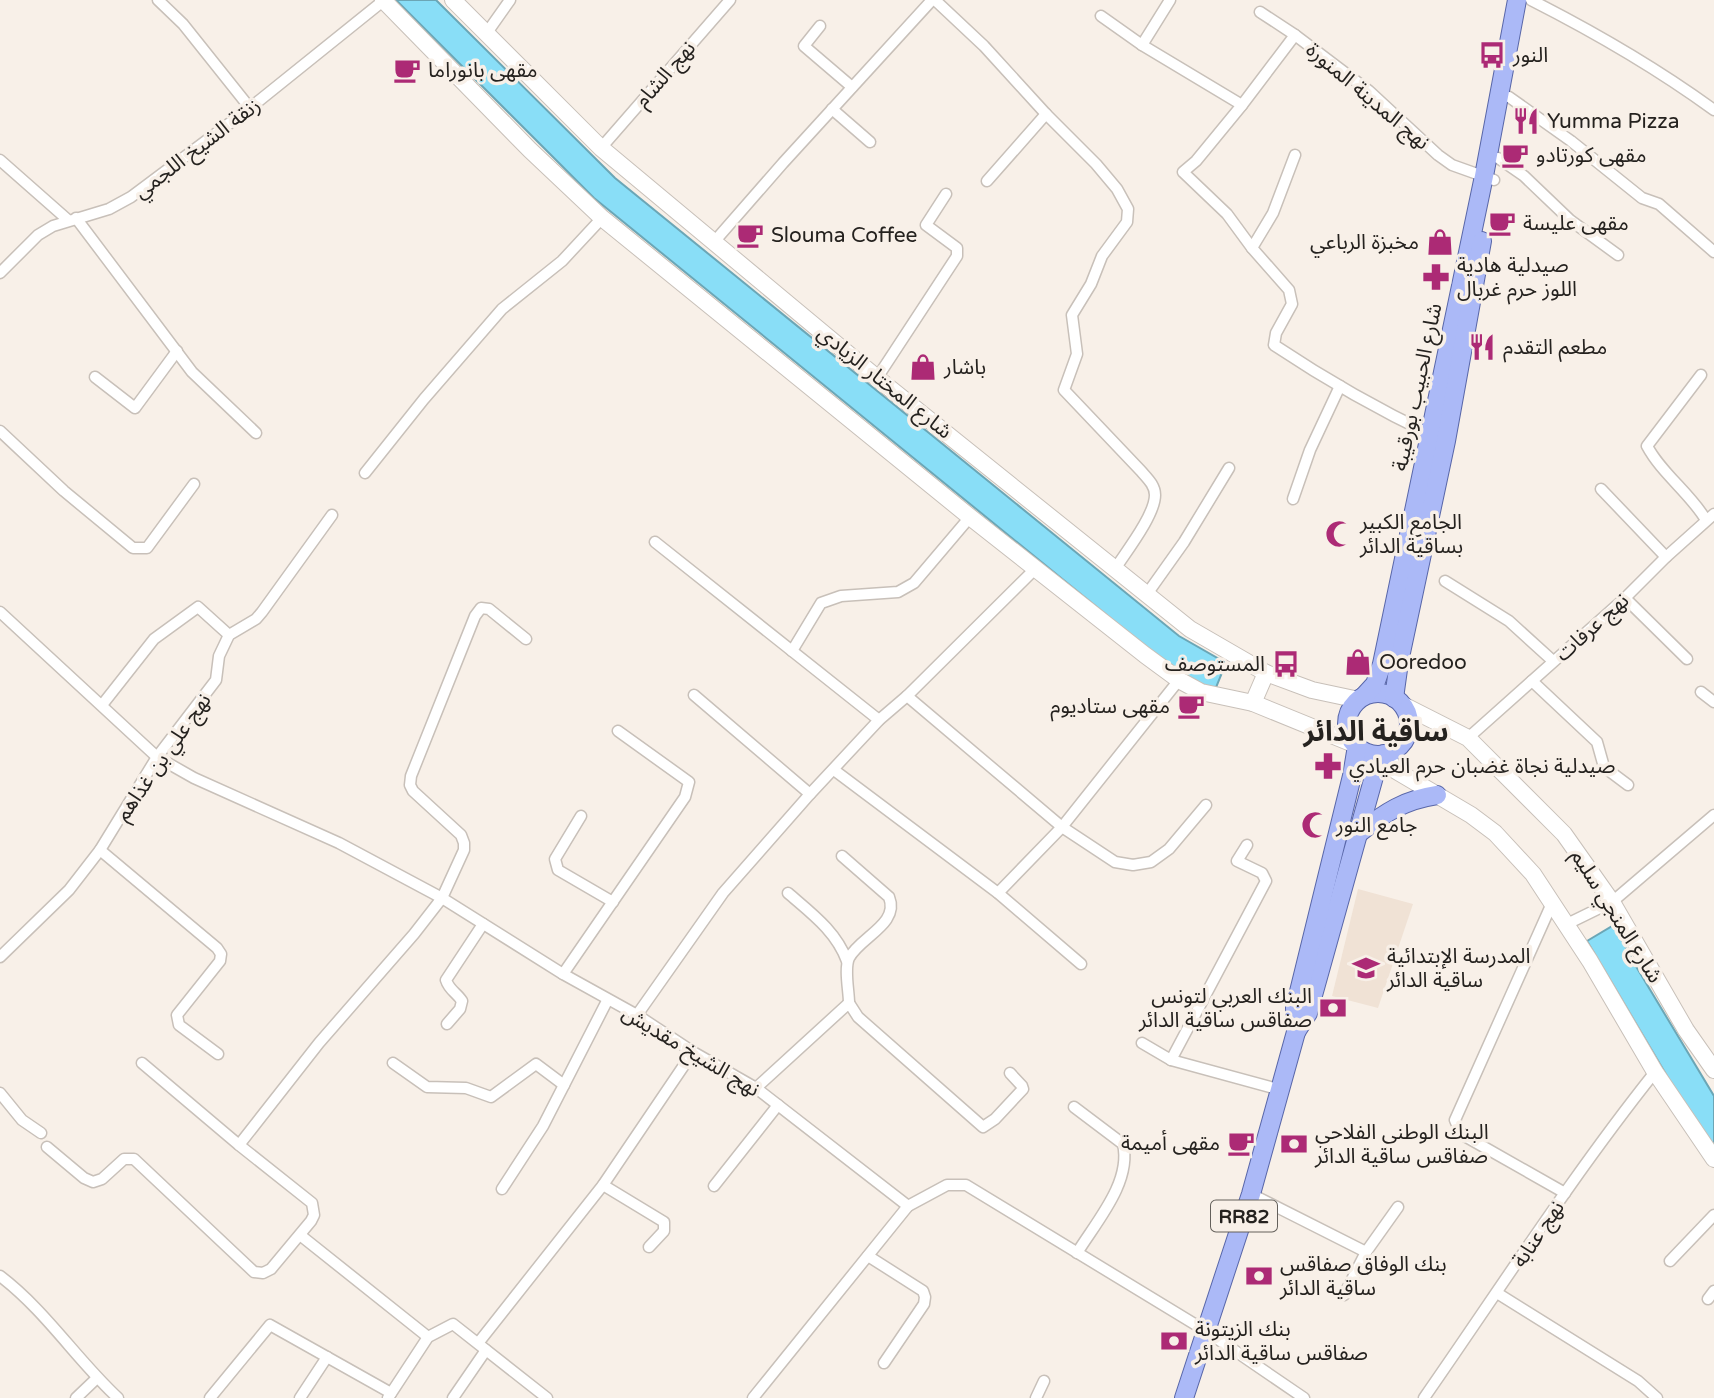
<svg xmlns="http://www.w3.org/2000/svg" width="1714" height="1398" viewBox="0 0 1714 1398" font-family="'Varela Round','Noto Sans Arabic',sans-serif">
<rect width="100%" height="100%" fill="#f8f0e8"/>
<!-- built -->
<path fill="#f0e2d5" d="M 1358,889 L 1413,904 L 1378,1008 L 1332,996 Z"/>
<!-- water -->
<g fill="#89def7" stroke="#6ba6b6" stroke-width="2">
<path d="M 396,0 L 436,0 L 615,178 L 1179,636 L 1226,663 L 1215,690 L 1190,679 L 1163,661 L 594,198 Z"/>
<path d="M 1614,925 L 1634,963 L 1714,1096 L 1714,1147 L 1686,1108 L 1587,941 Z"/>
</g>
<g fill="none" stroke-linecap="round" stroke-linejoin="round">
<defs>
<g id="street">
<path d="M 158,0 L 183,24 L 250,108"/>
<path d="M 935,0 L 984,46 L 1046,114 L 1096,164 L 1117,189 L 1128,209 L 1127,222 L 1102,256 L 1091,284 L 1072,315 L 1077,354 L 1064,390 L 1141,471 C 1147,478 1155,485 1155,495 C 1155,515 1126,552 1115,569"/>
<path d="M 1170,0 L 1142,45 L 1242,105 L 1295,35 L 1369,91 L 1438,155 L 1452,165 L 1494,180"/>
<path d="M 1531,0 C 1596,33 1655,67 1714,110"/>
<path d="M 1260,12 L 1295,35"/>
<path d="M 1101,16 L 1142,45"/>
<path d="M 820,26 L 804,46 L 852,87"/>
<path d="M 486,34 L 510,0"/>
<path d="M 1509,97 L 1571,141 L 1642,198 L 1659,204 L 1714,252"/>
<path d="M 1242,105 L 1196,161 L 1183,172 L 1227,214 L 1252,248 L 1289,290 L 1292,304 L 1276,333 L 1274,345 C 1325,379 1379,410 1434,436"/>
<path d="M 832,109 L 870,142"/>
<path d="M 601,148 L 730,0"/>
<path d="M 1498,158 L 1524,176 L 1570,220 L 1618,255"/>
<path d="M 0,160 L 68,220"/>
<path d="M 987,181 L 1046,114"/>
<path d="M 76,218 L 192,372 L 256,433"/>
<path d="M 714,242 L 783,163 L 932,0"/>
<path d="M 1252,248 L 1273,213 L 1295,155"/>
<path d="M 0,273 L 38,235 L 53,226 L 109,209 L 131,197 L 250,108 L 383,1"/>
<path d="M 1701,375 L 1647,446 C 1662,474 1690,493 1706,520"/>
<path d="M 95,377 L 135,408 L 177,351"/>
<path d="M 877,378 L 957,256 L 957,248 L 926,225 L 946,194"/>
<path d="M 0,431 L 64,491 L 133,548 L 147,548 L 194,484"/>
<path d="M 365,473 L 424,399 L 502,309 L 562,261 L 602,218"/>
<path d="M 1601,489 L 1666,557"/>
<path d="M 1293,499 L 1310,450 L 1340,386"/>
<path d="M 655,542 L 879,720"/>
<path d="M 1445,581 L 1509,621 L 1553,661"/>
<path d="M 1147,594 L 1184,542 L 1229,468"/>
<path d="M 1625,598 L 1687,659"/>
<path d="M 0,612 L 157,757 L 194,778 L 339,843 L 442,898 L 563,974 L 637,1015 L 693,1052 L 756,1088 L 908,1206 L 947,1185 L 966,1185 L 1206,1331 L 1304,1398"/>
<path d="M 792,651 L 821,603 L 841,596 L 898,592 L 914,583 L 970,517"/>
<path d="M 1532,681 L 1597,742 L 1604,767 L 1628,785"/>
<path d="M 1701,692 L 1714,702"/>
<path d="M 694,695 L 810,794"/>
<path d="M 907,696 L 1062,827 L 1115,862 L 1133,865 L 1151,862 L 1169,849 L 1206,805"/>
<path d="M 102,705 L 154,639 L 198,607 L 229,635"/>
<path d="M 1468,738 L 1625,598 L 1666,557 L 1714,514"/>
<path d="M 834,770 L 998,893 L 1081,964"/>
<path d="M 581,816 L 555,859 L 558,870 L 613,902"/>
<path d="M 100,850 L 217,948 L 221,954 L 220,961 L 177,1015 L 179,1025 L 218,1054"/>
<path d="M 842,856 L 889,897 C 900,924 860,937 849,958 C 844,969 849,991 849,1003"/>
<path d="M 788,893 C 811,913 836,931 847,961"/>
<path d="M 998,893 L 1062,827 L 1179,680"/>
<path d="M 1553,901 L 1455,1120 L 1461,1134 L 1565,1193"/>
<path d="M 1567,924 L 1612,902 L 1714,815"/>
<path d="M 0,957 L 69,890 L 100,850 L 157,757 L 216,680 L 219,656 L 229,635 L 256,619 L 262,612 L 332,515"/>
<path d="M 563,974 L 685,797 L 689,782 L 618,731"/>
<path d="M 637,1015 L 723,893 L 810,794 L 879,720 L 907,696 L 1035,569"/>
<path d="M 447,1024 L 460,1009 L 462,1001 C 457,993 449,990 446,980 L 483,924"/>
<path d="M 1142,1043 L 1171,1060 L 1281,1090"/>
<path d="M 1171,1060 L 1266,881 L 1262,873 L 1237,861 L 1247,845"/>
<path d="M 393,1063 L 427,1087 L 466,1088 L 491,1097 L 536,1064 L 564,1085"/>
<path d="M 756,1088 L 849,1003 L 858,1017 L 983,1127 L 995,1119 L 1023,1089 L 1022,1086 L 1010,1073"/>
<path d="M 0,1093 L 22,1120 L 41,1133"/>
<path d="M 1074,1107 L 1123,1144 C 1132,1182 1096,1222 1077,1253"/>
<path d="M 239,1145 L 319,1043 L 414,934 L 442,898 L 464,850 L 464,843 L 461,835 L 413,791 L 410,785 L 411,776 L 475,616 L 481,608 L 489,609 L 526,639"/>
<path d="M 47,1147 L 84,1178 L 93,1182 L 102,1179 L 124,1159 L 134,1159 L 254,1272 L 263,1273 L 271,1269 L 311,1221 L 314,1215 L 312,1203 L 239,1145 L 142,1063"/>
<path d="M 603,1185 L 664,1222 L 664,1231 L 649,1247"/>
<path d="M 714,1186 L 778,1105"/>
<path d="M 502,1189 L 543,1126 L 607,1001"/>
<path d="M 1251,1194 L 1366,1252"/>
<path d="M 300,1235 L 428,1337"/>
<path d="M 868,1256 L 923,1291 L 925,1297 L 924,1304 L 884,1363"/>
<path d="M 1670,1261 L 1714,1215"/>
<path d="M 0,1276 C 46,1311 76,1359 118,1398"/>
<path d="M 1497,1293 L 1638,1381 L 1657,1398"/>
<path d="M 1344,1295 L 1366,1252 L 1398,1207"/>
<path d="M 1708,1299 L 1714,1291"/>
<path d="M 479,1342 L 603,1185 L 693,1052"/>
<path d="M 76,1398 L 97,1378"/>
<path d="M 210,1398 L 270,1325 L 391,1393"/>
<path d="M 300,1398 L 327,1357"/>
<path d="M 388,1398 L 428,1337 L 453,1324 L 547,1398"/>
<path d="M 453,1398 L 486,1350"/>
<path d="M 753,1398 L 908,1206"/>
<path d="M 1036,1398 L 1044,1381"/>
<path d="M 1424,1398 C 1500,1289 1572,1176 1655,1072"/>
</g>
<g id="secondary">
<path d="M 383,0 L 530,150 L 602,218 L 970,517 L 1145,655 L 1179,680 L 1201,692 L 1253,703 L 1356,745"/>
<path d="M 453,0 L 601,148 L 877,378 L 1190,629 L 1266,673 L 1312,690 L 1359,700"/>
<path d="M 1253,703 L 1266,673"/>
<path d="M 1401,704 L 1468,738 L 1564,834 L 1612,902 L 1686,1030 L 1714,1070"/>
<path d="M 1387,753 L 1393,769 L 1471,815 L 1495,833 L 1533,874 L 1590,961 L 1655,1072 L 1714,1159"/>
</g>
<g id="primary">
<circle cx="1378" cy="724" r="31"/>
<path d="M 1364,696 L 1375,684 L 1382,664 L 1484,176 L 1517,0"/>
<path d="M 1394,698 L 1399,662 L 1446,441 L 1482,241"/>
<path d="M 1359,833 C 1386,812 1404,800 1437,795"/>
<path d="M 1296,1032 L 1308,1013 L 1375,773 L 1384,754"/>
<path d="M 1184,1398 L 1251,1194 L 1296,1032 L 1295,1008 L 1352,776 L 1357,746"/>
</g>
</defs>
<!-- street casing -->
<use href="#street" stroke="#c8c0b9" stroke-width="13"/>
<!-- secondary casing -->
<use href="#secondary" stroke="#c8c0b9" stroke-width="18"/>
<!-- primary casing -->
<use href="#primary" stroke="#5866a8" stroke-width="20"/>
<!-- street -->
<use href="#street" stroke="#fff" stroke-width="10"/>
<!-- secondary -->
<use href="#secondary" stroke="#fff" stroke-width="16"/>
<!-- primary -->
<use href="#primary" stroke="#abb9f7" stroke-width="18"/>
</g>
<!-- icons -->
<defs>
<symbol id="bus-bare" viewBox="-9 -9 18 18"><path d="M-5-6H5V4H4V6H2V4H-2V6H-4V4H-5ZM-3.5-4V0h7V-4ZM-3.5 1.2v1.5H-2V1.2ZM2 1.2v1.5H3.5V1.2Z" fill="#ac2a75" stroke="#f8f0e8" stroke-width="2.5" paint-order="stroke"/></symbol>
<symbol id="cafe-bare" viewBox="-9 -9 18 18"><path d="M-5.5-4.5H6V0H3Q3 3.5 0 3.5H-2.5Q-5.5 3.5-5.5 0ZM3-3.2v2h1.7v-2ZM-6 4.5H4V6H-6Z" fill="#ac2a75" stroke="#f8f0e8" stroke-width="2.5" paint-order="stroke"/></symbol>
<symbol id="restaurant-bare" viewBox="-9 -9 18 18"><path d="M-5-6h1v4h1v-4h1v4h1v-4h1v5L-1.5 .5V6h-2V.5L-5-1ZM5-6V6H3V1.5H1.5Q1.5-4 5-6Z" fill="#ac2a75" stroke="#f8f0e8" stroke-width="2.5" paint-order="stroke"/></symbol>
<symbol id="shop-bare" viewBox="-9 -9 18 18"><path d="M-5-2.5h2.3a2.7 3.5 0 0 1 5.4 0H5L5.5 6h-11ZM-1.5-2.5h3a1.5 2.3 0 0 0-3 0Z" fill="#ac2a75" stroke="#f8f0e8" stroke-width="2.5" paint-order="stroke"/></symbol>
<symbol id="pharmacy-bare" viewBox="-9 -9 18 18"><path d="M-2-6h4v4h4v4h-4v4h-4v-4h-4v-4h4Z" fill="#ac2a75" stroke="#f8f0e8" stroke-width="2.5" paint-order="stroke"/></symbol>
<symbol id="mosque-bare" viewBox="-9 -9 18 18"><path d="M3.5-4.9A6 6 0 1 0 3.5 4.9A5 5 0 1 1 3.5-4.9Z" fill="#ac2a75" stroke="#f8f0e8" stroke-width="2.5" paint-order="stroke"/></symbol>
<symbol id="school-bare" viewBox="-9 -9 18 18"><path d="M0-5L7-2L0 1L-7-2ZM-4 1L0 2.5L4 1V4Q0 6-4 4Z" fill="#ac2a75" stroke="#f8f0e8" stroke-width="2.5" paint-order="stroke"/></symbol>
<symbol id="bank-bare" viewBox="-9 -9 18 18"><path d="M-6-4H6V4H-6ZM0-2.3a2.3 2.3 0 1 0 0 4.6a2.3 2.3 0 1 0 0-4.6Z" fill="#ac2a75" stroke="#f8f0e8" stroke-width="2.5" paint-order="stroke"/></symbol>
</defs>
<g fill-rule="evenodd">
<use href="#bus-bare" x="1473" y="36" width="38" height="38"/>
<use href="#cafe-bare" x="388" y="51" width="38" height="38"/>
<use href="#restaurant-bare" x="1507" y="102" width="38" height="38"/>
<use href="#cafe-bare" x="1496" y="136" width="38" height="38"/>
<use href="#cafe-bare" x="1483" y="204" width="38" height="38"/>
<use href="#cafe-bare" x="731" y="216" width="38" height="38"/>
<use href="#shop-bare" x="1421" y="223" width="38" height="38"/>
<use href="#pharmacy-bare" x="1417" y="258" width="38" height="38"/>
<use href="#restaurant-bare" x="1463" y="328" width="38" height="38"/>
<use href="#shop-bare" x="904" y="348" width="38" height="38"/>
<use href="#mosque-bare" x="1320" y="515" width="38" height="38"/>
<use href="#shop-bare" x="1339" y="643" width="38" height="38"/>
<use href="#bus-bare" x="1267" y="645" width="38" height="38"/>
<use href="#cafe-bare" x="1172" y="687" width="38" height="38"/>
<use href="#pharmacy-bare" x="1309" y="747" width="38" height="38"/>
<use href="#mosque-bare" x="1296" y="806" width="38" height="38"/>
<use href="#school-bare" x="1347" y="949" width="38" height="38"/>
<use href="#bank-bare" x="1314" y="989" width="38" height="38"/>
<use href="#cafe-bare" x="1222" y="1124" width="38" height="38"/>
<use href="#bank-bare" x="1275" y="1125" width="38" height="38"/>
<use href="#bank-bare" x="1240" y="1257" width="38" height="38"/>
<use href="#bank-bare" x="1155" y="1322" width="38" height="38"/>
</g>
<g text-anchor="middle" stroke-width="7" stroke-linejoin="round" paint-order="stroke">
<!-- shield labels -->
<rect fill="#f8f0e8" stroke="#64605b" stroke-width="2" x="1211" y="1200.5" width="66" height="31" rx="5"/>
<g font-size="19" font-weight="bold" fill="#25221f">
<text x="1244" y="1223">RR82</text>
</g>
<!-- poi labels -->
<g font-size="21" fill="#25221f" stroke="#f8f0e8" text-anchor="start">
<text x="1513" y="62">النور</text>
<text x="428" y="77">مقهى بانوراما</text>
<text x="1547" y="128">Yumma Pizza</text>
<text x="1536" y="162">مقهى كورتادو</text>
<text x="1523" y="230">مقهى عليسة</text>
<text x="771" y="242">Slouma Coffee</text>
<text x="1419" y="249" text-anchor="end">مخبزة الرباعي</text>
<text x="1457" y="272">صيدلية هادية<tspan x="1457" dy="24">اللوز حرم غربال</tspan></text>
<text x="1503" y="354">مطعم التقدم</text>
<text x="944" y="374">باشار</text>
<text x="1360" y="529">الجامع الكبير<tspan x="1360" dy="24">بساقية الدائر</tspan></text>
<text x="1379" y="669">Ooredoo</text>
<text x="1265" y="671" text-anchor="end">المستوصف</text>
<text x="1170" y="713" text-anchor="end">مقهى ستاديوم</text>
<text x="1349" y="773">صيدلية نجاة غضبان حرم العيادي</text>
<text x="1336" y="832">جامع النور</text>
<text x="1387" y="963">المدرسة الإبتدائية<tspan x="1387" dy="24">ساقية الدائر</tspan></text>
<text x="1312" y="1003" text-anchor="end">البنك العربي لتونس<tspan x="1312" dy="24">صفاقس ساقية الدائر</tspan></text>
<text x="1315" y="1139">البنك الوطني الفلاحي<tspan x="1315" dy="24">صفاقس ساقية الدائر</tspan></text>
<text x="1220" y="1150" text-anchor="end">مقهى أميمة</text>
<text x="1280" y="1271">بنك الوفاق صفاقس<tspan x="1280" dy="24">ساقية الدائر</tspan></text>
<text x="1195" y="1336">بنك الزيتونة<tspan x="1195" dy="24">صفاقس ساقية الدائر</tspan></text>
</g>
<!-- street labels -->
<g font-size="21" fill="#25221f" stroke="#f8f0e8">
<text transform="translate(665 74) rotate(-49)" y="7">نهج الشام</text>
<text transform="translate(1368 96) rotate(40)" y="7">نهج المدينة المنورة</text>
<text transform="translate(197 148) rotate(-37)" y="7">زنقة الشيخ اللجمي</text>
<text transform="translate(885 382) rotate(39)" y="7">شارع المختار الزيادي</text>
<text transform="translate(1417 387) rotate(-78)" y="7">شارع الحبيب بورقيبة</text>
<text transform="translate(1592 627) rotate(-42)" y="7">نهج عرفات</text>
<text transform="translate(163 757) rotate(-55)" y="7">نهج علي بن غذاهم</text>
<text transform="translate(1617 916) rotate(58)" y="7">شارع المنجي سليم</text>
<text transform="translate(691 1051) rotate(31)" y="7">نهج الشيخ مقديش</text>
<text transform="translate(1538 1234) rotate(-56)" y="7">نهج عنابة</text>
</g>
<!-- district labels -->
<g font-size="28" font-weight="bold" fill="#25221f" stroke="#f8f0e8">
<text x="1376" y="741">ساقية الدائر</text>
</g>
</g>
</svg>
